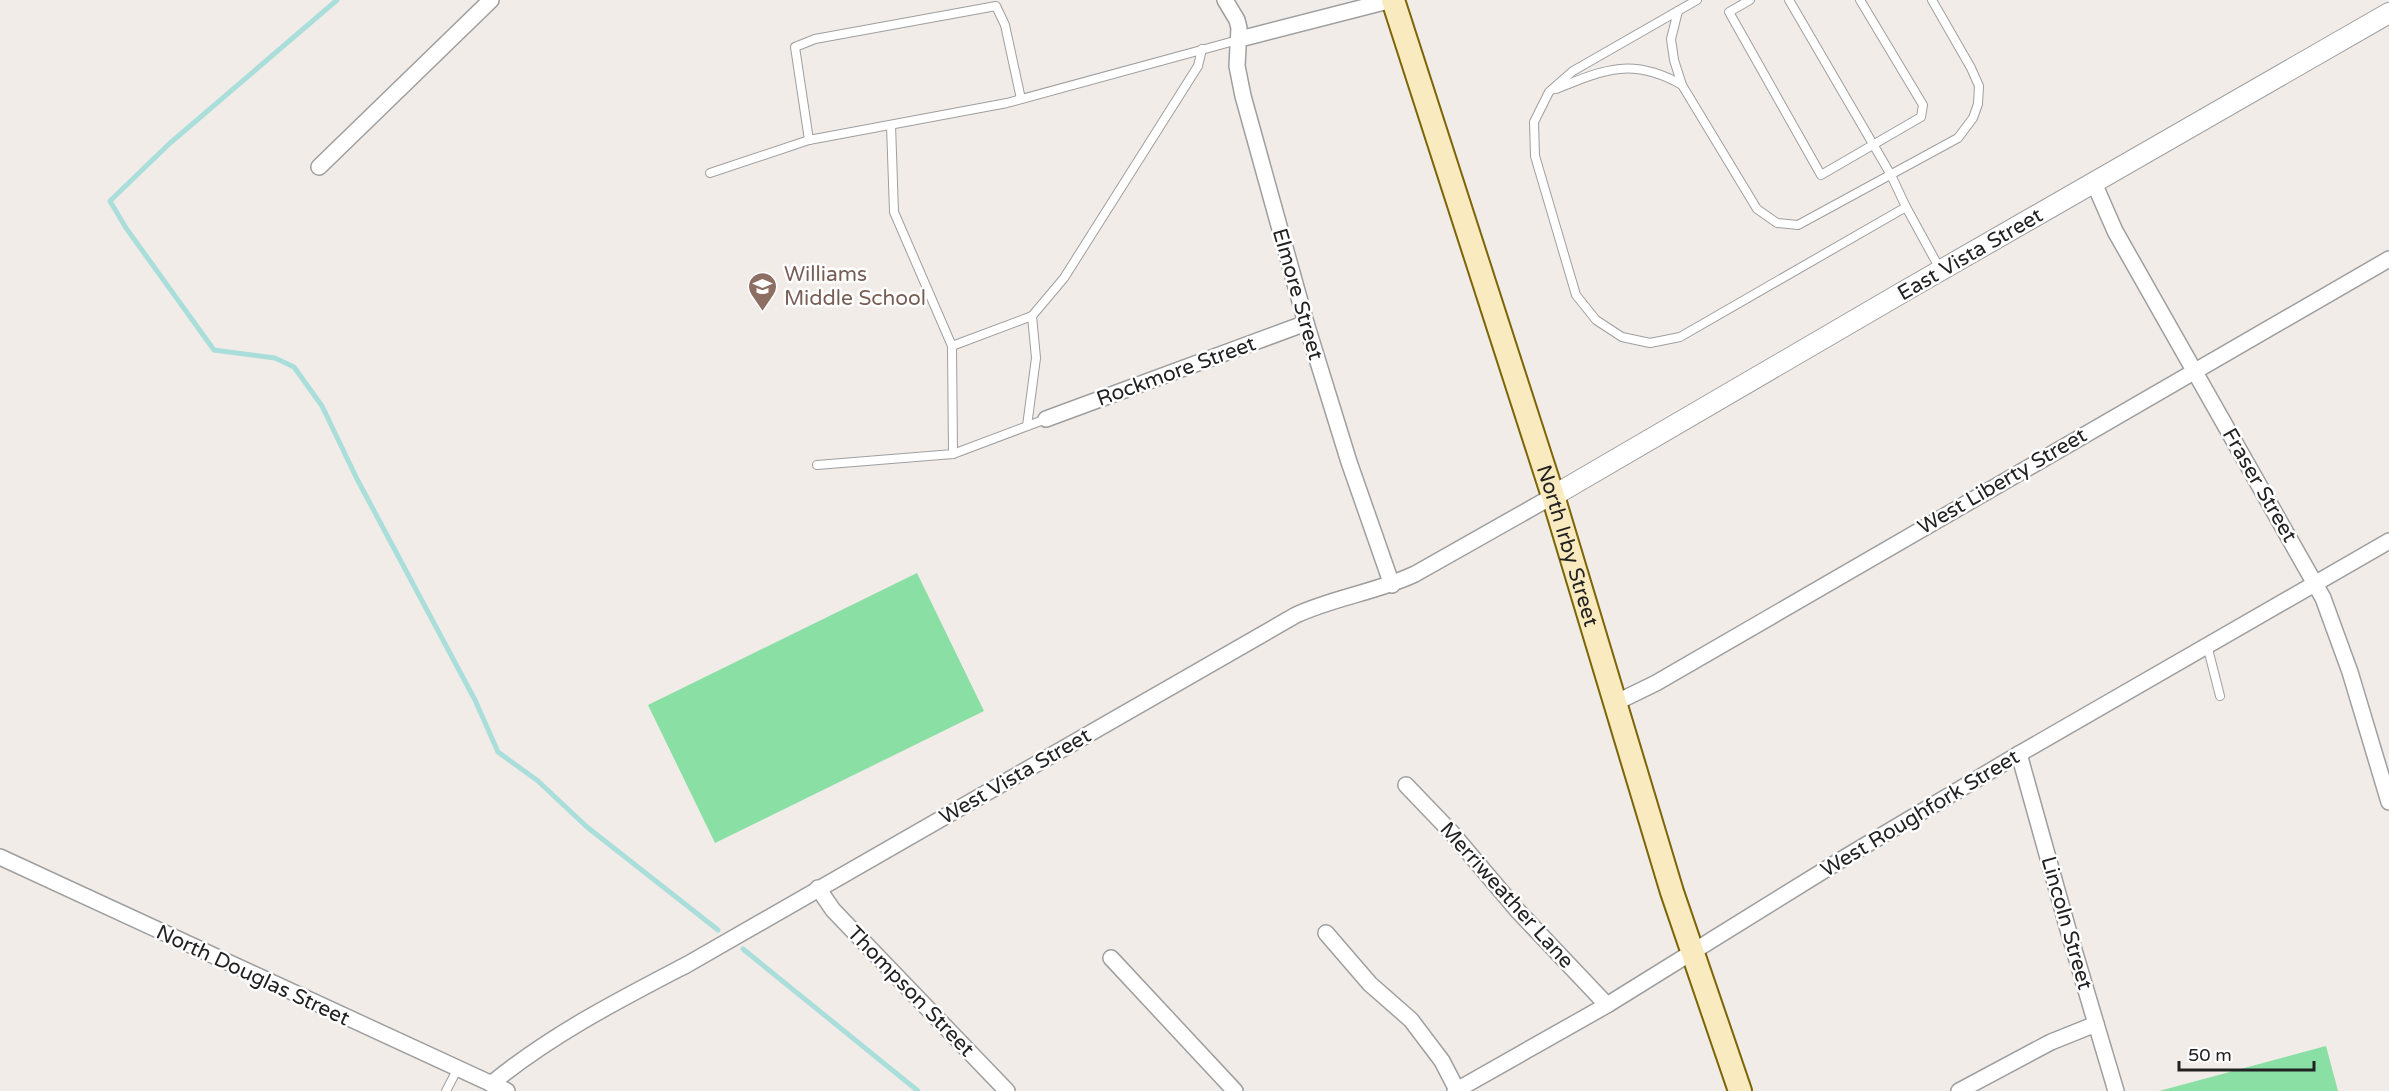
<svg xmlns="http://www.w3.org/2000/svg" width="2389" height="1091" viewBox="0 0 2389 1091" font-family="'Varela Round',sans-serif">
<rect width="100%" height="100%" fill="#f2ece9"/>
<!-- pitch -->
<g fill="#89dfa4">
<path d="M 917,573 L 984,711 L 715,843 L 648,705 Z"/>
<path d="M 2326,1046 L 2338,1091 L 2159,1091 Z"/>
</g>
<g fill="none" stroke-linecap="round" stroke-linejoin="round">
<!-- stream -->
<g stroke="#aadeda" stroke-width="5">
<path d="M 337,0 L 169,144 L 110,201 L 126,228 L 214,350 L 275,358 L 294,367 L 322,406 L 357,479 L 475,700 L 498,752 L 538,781 L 587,827 L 718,930"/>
<path d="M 743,949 L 918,1091"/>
</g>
<defs>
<g id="service">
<path d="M 1697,0 L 1573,71 L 1549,92 L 1534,122 L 1535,156 L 1576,295 L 1596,320 L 1622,337 L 1650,343 L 1680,337 L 1906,207 L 1940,269"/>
<path d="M 1750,0 L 1729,12 L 1821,175 L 1921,117 L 1923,105 L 1860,0"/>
<path d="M 1789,0 L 1891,175 L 1906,207"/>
<path d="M 1678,11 L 1671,39 L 1674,60 L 1682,85"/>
<path d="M 1556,89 C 1605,69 1633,57 1682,85 L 1757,209 L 1777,223 L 1798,225 L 1958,138 L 1973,118 L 1978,104 L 1979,86 L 1971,68 L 1932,0"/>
<path d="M 809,140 L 795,47 L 815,39 L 996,6 L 1005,25 L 1021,99"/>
<path d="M 710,173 L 809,140 L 1007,103 L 1238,40"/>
<path d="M 952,346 L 1032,316 L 1064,278 L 1198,66 L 1202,49"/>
<path d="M 1027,426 L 1036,358 L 1032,316"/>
<path d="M 953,454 L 1046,419"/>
<path d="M 817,465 L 953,454 L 952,346 L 894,212 L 891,125"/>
<path d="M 2207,645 L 2220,696"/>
<path d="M 446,1091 L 458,1068"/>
</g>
<g id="minor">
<path d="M 1225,0 L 1237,20 L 1239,28 L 1237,66 L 1243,96 L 1306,323 L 1349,462 L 1392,585"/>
<path d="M 1240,39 L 1392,0"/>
<path d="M 319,167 L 491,0"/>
<path d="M 2094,183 L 2115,231 L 2323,598 L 2350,672 L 2389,802"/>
<path d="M 1046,419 L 1306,323"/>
<path d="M 1615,703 L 1656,683 L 2389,259"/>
<path d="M 2019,754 L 2069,933 L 2116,1091"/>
<path d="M 1406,785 L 1452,833 L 1517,910 L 1607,1005"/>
<path d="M 0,857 L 507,1091"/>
<path d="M 818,888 L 833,910 L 1007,1091"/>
<path d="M 1326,933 L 1370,984 L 1411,1020 L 1442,1061 L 1457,1090"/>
<path d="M 1111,958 L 1235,1091"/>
<path d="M 491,1084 C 552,1034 619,1000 688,964 L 1296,615 C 1335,597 1377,592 1415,574 L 1553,496"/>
<path d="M 1455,1091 L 1607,1005 L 1844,858 L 2019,754 L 2389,541"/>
<path d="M 1959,1091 L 2051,1042 L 2096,1024"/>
</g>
<path id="tertiary" d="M 1553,496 L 1903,292 L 2389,13"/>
<g id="secondary">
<path id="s1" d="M 1393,0 L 1553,496 L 1672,892 L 1740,1091"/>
</g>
</defs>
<!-- service casing -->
<use href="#service" stroke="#9f9f9f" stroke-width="10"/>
<!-- minor casing -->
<use href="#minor" stroke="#9f9f9f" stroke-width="18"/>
<!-- tertiary casing -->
<use href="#tertiary" stroke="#9f9f9f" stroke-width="22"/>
<!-- secondary casing -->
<use href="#secondary" stroke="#7b6507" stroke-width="26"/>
<!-- service -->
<use href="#service" stroke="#fff" stroke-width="8"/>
<!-- minor -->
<use href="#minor" stroke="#fff" stroke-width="15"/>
<!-- tertiary -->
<use href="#tertiary" stroke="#fff" stroke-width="20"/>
<!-- secondary -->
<use href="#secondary" stroke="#f9ebbf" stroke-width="22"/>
</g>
<!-- icons -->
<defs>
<symbol id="school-pin" viewBox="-11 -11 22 30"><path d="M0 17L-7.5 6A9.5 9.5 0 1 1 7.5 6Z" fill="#8d6e63" stroke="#fff"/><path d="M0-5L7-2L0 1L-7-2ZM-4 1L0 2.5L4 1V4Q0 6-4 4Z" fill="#fff"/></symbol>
</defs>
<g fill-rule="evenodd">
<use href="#school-pin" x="746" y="270" width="33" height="45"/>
</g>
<g text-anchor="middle" stroke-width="5" stroke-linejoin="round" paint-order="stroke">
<!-- street labels -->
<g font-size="21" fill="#222" stroke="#fff">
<text transform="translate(1970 254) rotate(-30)" y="7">East Vista Street</text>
<text transform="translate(1298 294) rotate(74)" y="7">Elmore Street</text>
<text transform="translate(1176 371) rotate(-20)" y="7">Rockmore Street</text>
<text transform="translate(2002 481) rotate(-30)" y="7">West Liberty Street</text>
<text transform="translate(2260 485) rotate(60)" y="7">Fraser Street</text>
<text dy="7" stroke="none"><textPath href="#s1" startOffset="573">North Irby Street</textPath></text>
<text transform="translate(1015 776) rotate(-30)" y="7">West Vista Street</text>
<text transform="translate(1920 813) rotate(-31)" y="7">West Roughfork Street</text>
<text transform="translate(1507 895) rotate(48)" y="7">Merriweather Lane</text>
<text transform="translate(2067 923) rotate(74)" y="7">Lincoln Street</text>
<text transform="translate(253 975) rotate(25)" y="7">North Douglas Street</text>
<text transform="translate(911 991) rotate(46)" y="7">Thompson Street</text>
</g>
<!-- education labels -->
<g font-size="21" fill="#785e54" stroke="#fff" text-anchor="start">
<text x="784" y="281">Williams<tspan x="784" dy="24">Middle School</tspan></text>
</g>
</g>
<!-- scale -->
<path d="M2179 1061v9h135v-9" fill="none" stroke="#222222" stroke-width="3"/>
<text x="2188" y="1061" font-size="18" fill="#222222" stroke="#ffffff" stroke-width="4.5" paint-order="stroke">50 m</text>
</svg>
